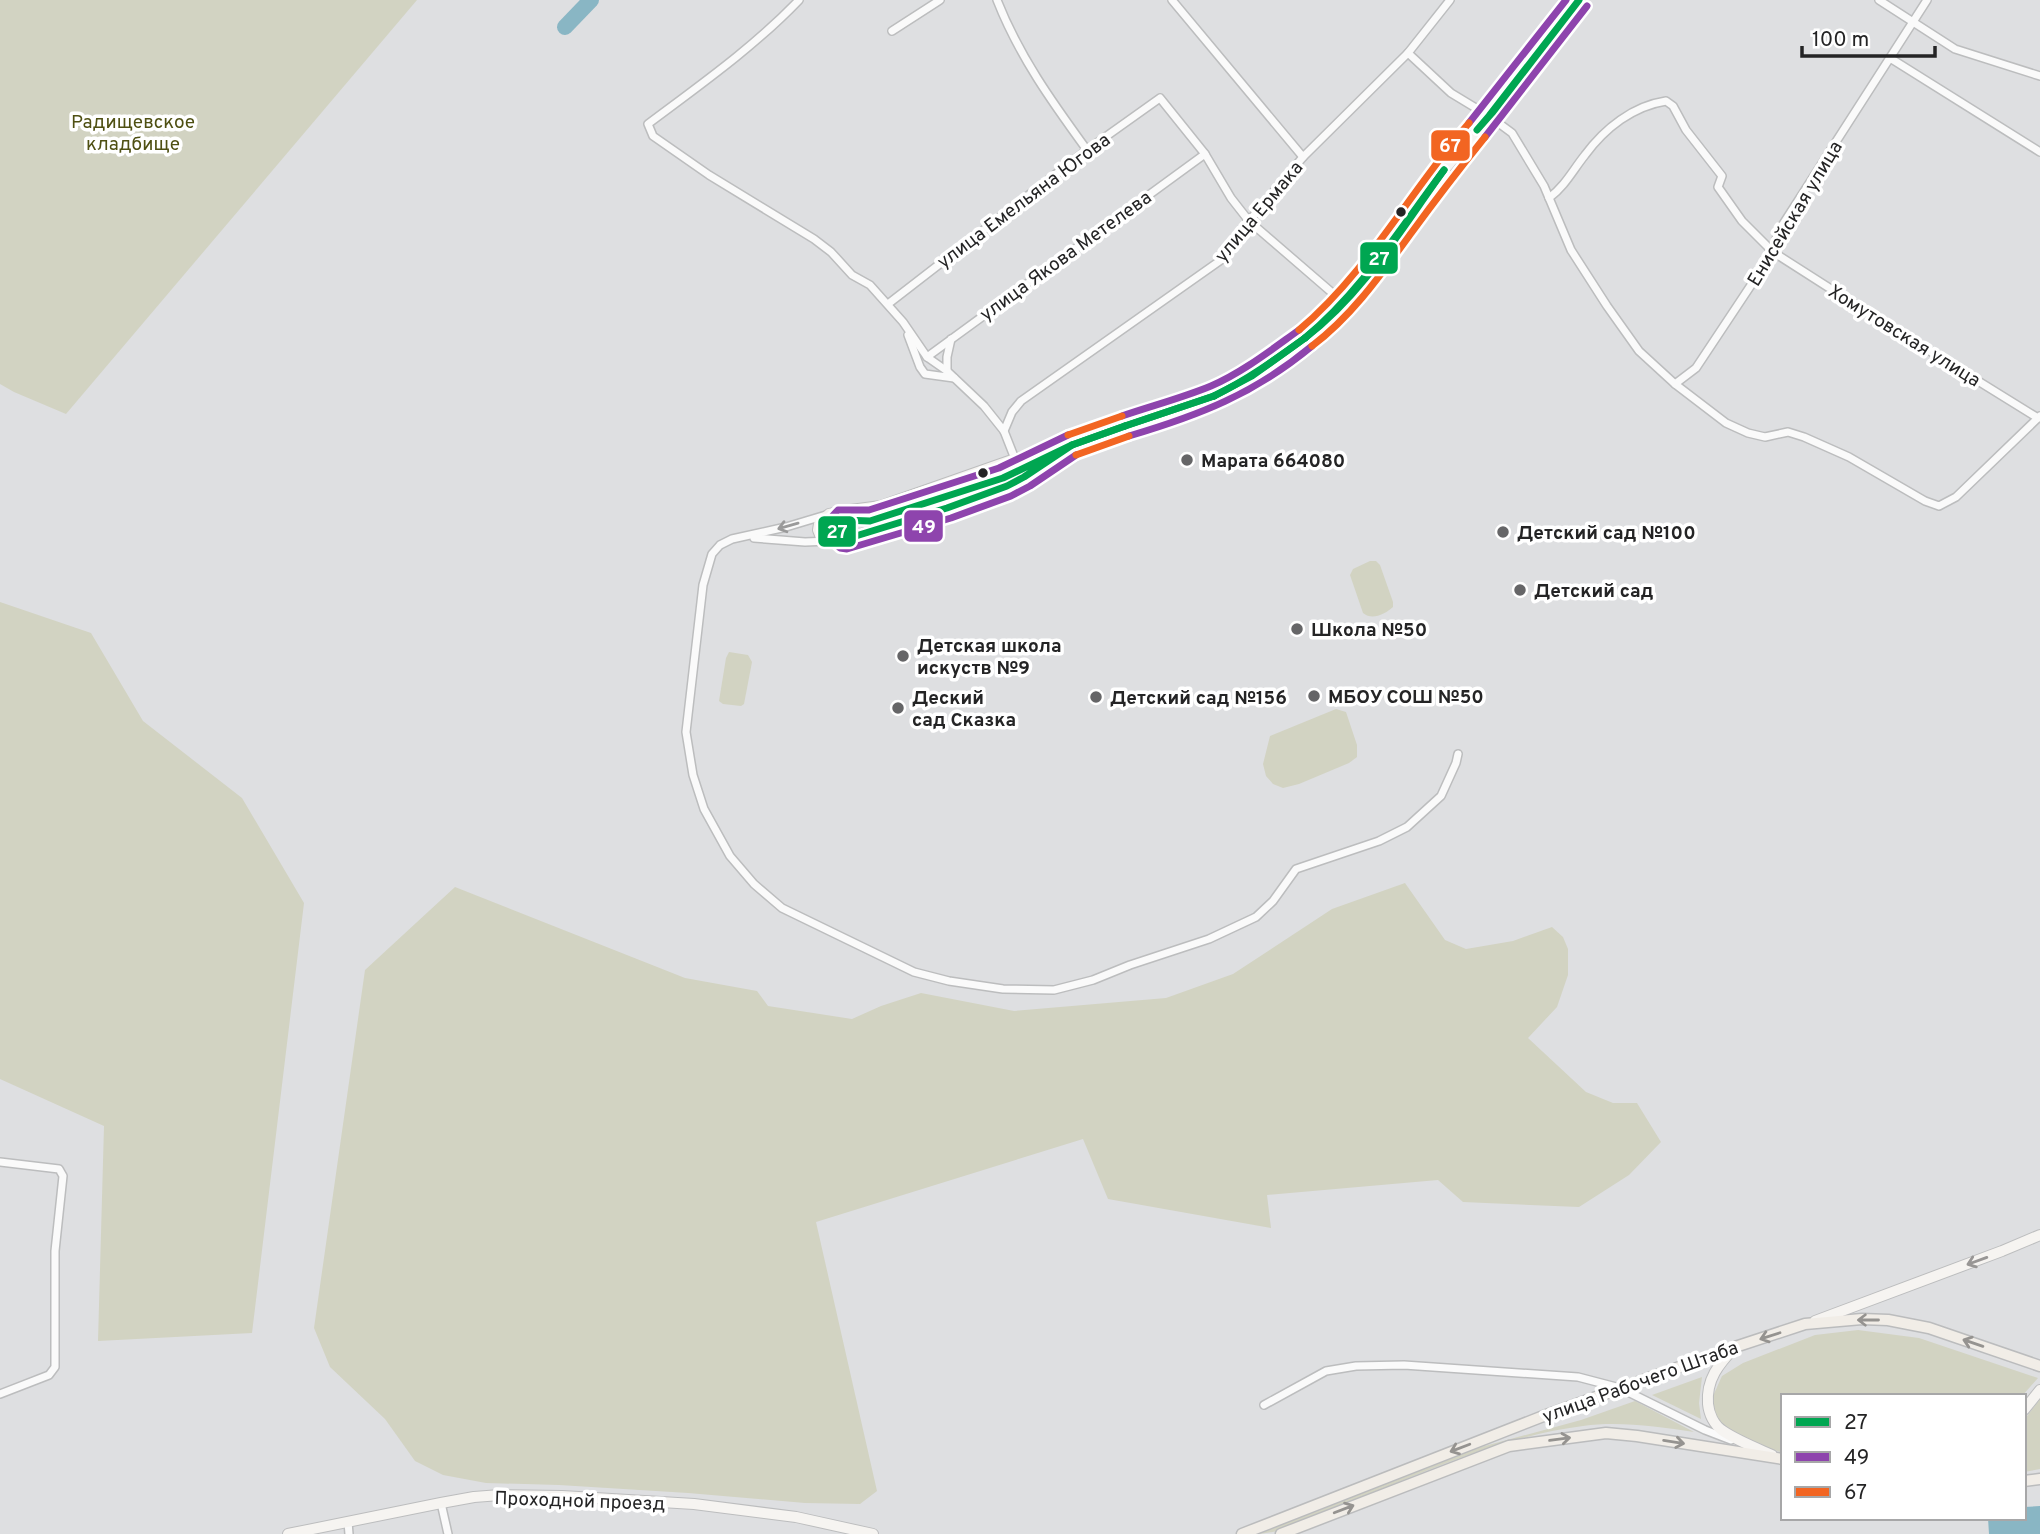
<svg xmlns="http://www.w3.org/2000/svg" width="2040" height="1534" viewBox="0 0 2040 1534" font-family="Overpass,sans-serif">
<rect width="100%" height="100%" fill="#dedfe1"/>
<!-- green -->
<g fill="#d2d3c2">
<path d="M 0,0 L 417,0 L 66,414 L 14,392 L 0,384 Z"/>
<path d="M 1370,561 L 1376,561 L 1380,565 L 1393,602 L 1393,607 C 1385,614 1372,621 1363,613 L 1350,575 L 1353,569 Z"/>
<path d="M 0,602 L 91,633 L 143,721 L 242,798 L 304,903 L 252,1333 L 98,1341 L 104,1126 L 0,1079 Z"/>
<path d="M 729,652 L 748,655 L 752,662 L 744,704 L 741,706 L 723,704 L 719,701 L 726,658 Z"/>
<path d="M 1336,709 L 1346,712 L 1357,745 L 1357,757 L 1349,763 L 1299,784 L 1283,788 L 1273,784 L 1266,776 L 1263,764 L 1270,736 Z"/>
<path d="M 1405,883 L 1445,940 L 1466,949 L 1513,941 L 1552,927 L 1563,937 L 1568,949 L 1568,975 L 1557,1007 L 1528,1038 L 1586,1092 L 1613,1103 L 1637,1103 L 1661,1142 L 1629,1175 L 1579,1207 L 1463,1202 L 1438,1180 L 1267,1195 L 1271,1228 L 1108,1199 L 1083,1139 L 816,1222 L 877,1491 L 860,1504 L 805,1503 L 688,1493 L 559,1485 L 486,1483 L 443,1475 L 415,1461 L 385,1419 L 330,1367 L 314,1328 L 365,970 L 455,887 L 685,978 L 757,991 L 768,1006 L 852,1019 L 881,1006 L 921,993 L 1014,1011 L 1166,998 L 1233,974 L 1332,909 Z"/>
<path d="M 1858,1330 L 1919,1338 L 2038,1378 L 2022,1396 L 1783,1396 L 1783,1453 L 1727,1433 L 1715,1417 L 1713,1396 L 1722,1376 L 1743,1363 L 1815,1335 Z"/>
<path d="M 1702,1377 L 1699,1403 L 1701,1419 L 1652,1395 Z"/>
<path d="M 2040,1399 L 2040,1469 L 2024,1472 L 2024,1420 Z"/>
<path d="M 1635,1401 L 1694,1432 C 1658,1427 1620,1421 1583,1426 C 1510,1435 1442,1465 1374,1492 C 1340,1506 1290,1534 1254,1534 L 1318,1511 L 1392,1479 L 1470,1450 L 1581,1420 Z"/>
</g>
<!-- water -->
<path fill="#89b6c4" d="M 2040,1506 L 2040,1534 L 1989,1534 L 1988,1518 L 2024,1518 L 2024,1507 Z"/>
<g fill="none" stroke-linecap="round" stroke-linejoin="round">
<!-- river -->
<path stroke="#89b6c4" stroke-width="16" d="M 565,27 L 591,0"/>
<defs>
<g id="street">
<path d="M 799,0 C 754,47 700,85 648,124 L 653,136 L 709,175 L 814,239 L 831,252 L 852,275 L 870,285 L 903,322 L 927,357 L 947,371 L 984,406 L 1004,431"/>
<path d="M 997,0 C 1019,56 1052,102 1087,150"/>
<path d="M 1172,0 L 1303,157"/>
<path d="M 1879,0 L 1955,49 L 2040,76"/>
<path d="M 892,31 L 940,0"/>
<path d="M 1408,53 L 1451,93 L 1489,116 L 1512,133 L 1544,186 L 1571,250 L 1607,306 L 1639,351 L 1675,384 L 1726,423 L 1748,433 L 1765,437 L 1788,432 L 1804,437 L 1849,457 L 1925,501 L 1939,506 L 1956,497 L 2040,416"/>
<path d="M 1890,58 L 2040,152"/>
<path d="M 1549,198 C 1565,186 1573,170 1585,155 C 1605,128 1633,106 1666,101 L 1673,106 L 1686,130 L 1722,176 L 1718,187 L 1742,221 L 1773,252 L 1870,314 L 2038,418"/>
<path d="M 888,304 L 1087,150 L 1160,98 L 1205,154 L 1231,198 L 1249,221 L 1344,303"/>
<path d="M 908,335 L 920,367 L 925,374 L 954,378"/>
<path d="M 927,357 L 1205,154"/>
<path d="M 947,371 L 947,357 L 951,339"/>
<path d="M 1675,384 L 1696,368 L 1773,252 L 1778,232 L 1927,0"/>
<path d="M 1015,459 L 1004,431 L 1012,412 L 1021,401 L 1221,260 L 1234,245 L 1249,221 L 1303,157 L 1408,53 L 1450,0"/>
<path d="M 826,515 L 786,527 L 732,539 L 720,545 L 712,554 L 703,585 L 686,732 L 693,775 L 704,809 L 730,856 L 754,884 L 782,908 L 914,972 L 949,981 L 1003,989 L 1054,990 L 1093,980 L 1130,965 L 1209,939 L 1256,917 L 1273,901 L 1296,869 L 1379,841 L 1407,827 L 1441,796 L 1456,763 L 1458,754"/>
<path d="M 754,538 L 805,542 L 830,541"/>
<path d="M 0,1162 L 59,1169 L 63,1176 L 55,1251 L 55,1367 L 49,1375 L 0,1394"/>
<path d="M 1264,1405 L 1326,1371 L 1356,1366 L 1404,1365 L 1578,1377 L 1620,1388 L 1705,1430 L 1731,1440"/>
<path d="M 441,1503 L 448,1534"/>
<path d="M 348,1522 L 349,1534"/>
</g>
<g id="secondary">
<path d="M 1068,446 L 1037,469 L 1009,486 L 957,504 L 846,539 L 831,541 L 820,535 L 818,530 L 819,524 L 829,514 L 843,511 L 881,506 L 1015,459 L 1068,446 L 1214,396 L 1238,384 L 1271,363 L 1309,335 L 1344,303 L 1361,284 L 1444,170 L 1489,116 L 1579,0"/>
<path d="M 1815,1321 L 2002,1251 L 2040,1235"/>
<path d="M 1735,1347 C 1719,1364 1706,1379 1708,1404 C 1709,1414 1714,1425 1723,1431 C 1738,1441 1756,1448 1772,1455"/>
<path d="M 2024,1410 L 2040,1390"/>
<path d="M 288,1534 L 441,1503 L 474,1497 L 500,1495 L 562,1496 L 694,1504 L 796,1517 L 873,1534"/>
</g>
<g id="primary">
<path d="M 2024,1481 L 2040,1479"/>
<path d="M 1242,1534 L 1546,1415 L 1735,1347 L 1805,1324 L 1862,1319 L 1888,1320 L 1929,1328 L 2040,1366"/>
<path d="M 1281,1534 L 1509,1446 L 1606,1433 L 1637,1436 L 1783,1459"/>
</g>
</defs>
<!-- street casing -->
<use href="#street" stroke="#bcbdbe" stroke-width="10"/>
<!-- secondary casing -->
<use href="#secondary" stroke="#bcbdbe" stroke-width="12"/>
<!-- primary casing -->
<use href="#primary" stroke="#bbbcbd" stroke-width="13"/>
<!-- street -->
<use href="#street" stroke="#fafafa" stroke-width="7"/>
<!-- secondary -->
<use href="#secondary" stroke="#f6f4f1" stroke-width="10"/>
<!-- primary -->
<use href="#primary" stroke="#f1ede7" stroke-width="10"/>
<defs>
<g id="bus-1">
<path d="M 1579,0 L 1492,113 L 1477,130 L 1489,116 Z"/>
<path d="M 1305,338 C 1362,291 1400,228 1444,170"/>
<path d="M 1305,338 C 1363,294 1402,228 1444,170"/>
<path d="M 1214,396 C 1247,380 1276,359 1305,338"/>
<path d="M 1214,396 L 1252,376 L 1305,338"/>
<path d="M 1125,426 L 1214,396"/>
<path d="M 1125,426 L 1214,396"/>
<path d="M 1072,445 L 1024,477 L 1007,486 L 947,508 L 846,539 L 837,532 L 836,527 L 842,520 L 870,521 L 1003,478 Z"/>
<path d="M 1072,445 L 1125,426"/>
<path d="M 1072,445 L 1125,426"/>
</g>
<g id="bus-2">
<path d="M 1469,123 L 1566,0"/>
<path d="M 1485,137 L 1587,6"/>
<path d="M 1122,416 C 1151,406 1182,398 1211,386 C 1243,372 1271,350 1299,330"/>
<path d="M 1068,435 L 999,468 L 869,510 L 838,510 L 826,523 L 827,536 L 840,548 L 847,549 L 951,518 L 1011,496 L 1030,486 L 1076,455"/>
<path d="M 1129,436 C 1200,415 1254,394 1312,346"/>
</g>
<g id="bus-3">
<path d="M 1299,330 C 1368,272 1411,190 1469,123"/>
<path d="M 1312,346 C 1353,315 1382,273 1412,232 C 1436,199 1460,168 1485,137"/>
<path d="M 1068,435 L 1122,416"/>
<path d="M 1076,455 L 1129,436"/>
</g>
</defs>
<!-- bus-1 casing -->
<use href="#bus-1" stroke="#fff" stroke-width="12"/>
<!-- bus-2 casing -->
<use href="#bus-2" stroke="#fff" stroke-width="12"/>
<!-- bus-3 casing -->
<use href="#bus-3" stroke="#fff" stroke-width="12"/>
<!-- bus-1 -->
<use href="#bus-1" stroke="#00a651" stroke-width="7"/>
<!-- bus-2 -->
<use href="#bus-2" stroke="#8e44ad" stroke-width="7"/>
<!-- bus-3 -->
<use href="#bus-3" stroke="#f26522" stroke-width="7"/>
</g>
<!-- one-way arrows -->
<defs><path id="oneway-shaft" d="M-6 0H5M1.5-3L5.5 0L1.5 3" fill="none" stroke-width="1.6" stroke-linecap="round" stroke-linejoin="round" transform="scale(1.75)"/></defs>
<use stroke="#9a9a9a" href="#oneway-shaft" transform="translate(788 526) rotate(164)"/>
<use stroke="#989695" href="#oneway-shaft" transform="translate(1977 1261) rotate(160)"/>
<g stroke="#959390">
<use href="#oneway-shaft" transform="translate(1868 1320) rotate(-180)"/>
<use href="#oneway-shaft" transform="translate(1770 1336) rotate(162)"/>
<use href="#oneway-shaft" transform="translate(1973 1343) rotate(-161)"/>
<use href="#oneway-shaft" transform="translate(1560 1439) rotate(-8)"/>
<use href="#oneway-shaft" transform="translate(1674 1442) rotate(9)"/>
<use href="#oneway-shaft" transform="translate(1460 1448) rotate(159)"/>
<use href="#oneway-shaft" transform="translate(1344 1509) rotate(-21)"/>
</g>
<!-- markers -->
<g fill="#242425" stroke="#fff" stroke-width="2.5">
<circle cx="1401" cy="212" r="6"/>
<circle cx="983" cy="473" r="6"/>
</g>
<g fill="#656567" stroke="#fff" stroke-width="2.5">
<circle cx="1187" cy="460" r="7"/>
<circle cx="1503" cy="532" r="7"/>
<circle cx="1520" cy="590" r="7"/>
<circle cx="1297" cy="629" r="7"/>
<circle cx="903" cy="656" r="7"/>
<circle cx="1314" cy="696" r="7"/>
<circle cx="1096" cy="697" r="7"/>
<circle cx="898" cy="708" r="7"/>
</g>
<g text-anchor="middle" stroke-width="7" stroke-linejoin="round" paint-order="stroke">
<!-- park labels -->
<g font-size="19" fill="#4f5013" stroke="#fff">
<text x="133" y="128">Радищевское<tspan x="133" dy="22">кладбище</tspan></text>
</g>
<!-- street labels -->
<g font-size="19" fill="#242425" stroke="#fff">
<text transform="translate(1023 200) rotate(-37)" y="7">улица Емельяна Югова</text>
<text transform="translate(1258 211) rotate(-50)" y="7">улица Ермака</text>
<text transform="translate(1794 213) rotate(-59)" y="7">Енисейская улица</text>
<text transform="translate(1065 255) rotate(-36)" y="7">улица Якова Метелева</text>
<text transform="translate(1905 335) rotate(32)" y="7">Хомутовская улица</text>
<text transform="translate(1640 1381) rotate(-20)" y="7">улица Рабочего Штаба</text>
<text transform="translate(580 1500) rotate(2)" y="7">Проходной проезд</text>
</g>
<!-- poi labels -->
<g font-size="19" font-weight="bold" fill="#242425" stroke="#fff" text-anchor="start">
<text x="1201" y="467">Марата 664080</text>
<text x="1517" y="539">Детский сад №100</text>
<text x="1534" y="597">Детский сад</text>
<text x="1311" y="636">Школа №50</text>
<text x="917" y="652">Детская школа<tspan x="917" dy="22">искуств №9</tspan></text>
<text x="1328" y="703">МБОУ СОШ №50</text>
<text x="912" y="704">Деский<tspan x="912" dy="22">сад Сказка</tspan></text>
<text x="1110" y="704">Детский сад №156</text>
</g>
</g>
<g stroke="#fff" stroke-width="2.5">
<rect x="1430" y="129" width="41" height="33" rx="7" fill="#f26522"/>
<rect x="1359" y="241" width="40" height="34" rx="7" fill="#00a651"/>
<rect x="903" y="509" width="41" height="34" rx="7" fill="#8e44ad"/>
<rect x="817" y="515" width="40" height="33" rx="7" fill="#00a651"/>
</g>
<g font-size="19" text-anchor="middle" font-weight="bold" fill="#fff">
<text x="1450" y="152">67</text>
<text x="1379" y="265">27</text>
<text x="924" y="533">49</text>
<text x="837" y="538">27</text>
</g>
<!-- legend -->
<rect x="1781" y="1394" width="245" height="126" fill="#ffffff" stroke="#a7a7a8" stroke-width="2"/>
<rect x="1795" y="1417" width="35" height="10" fill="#00a651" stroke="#a7a7a8" stroke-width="2"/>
<text x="1844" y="1429" font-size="21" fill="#242425">27</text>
<rect x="1795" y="1452" width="35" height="10" fill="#8e44ad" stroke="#a7a7a8" stroke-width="2"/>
<text x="1844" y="1464" font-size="21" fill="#242425">49</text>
<rect x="1795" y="1487" width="35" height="10" fill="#f26522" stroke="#a7a7a8" stroke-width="2"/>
<text x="1844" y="1499" font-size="21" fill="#242425">67</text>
<!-- scale -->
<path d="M1802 46v10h133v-10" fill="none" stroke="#242425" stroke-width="3.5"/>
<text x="1812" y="46" font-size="21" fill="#242425" stroke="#ffffff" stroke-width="5" paint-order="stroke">100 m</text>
</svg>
